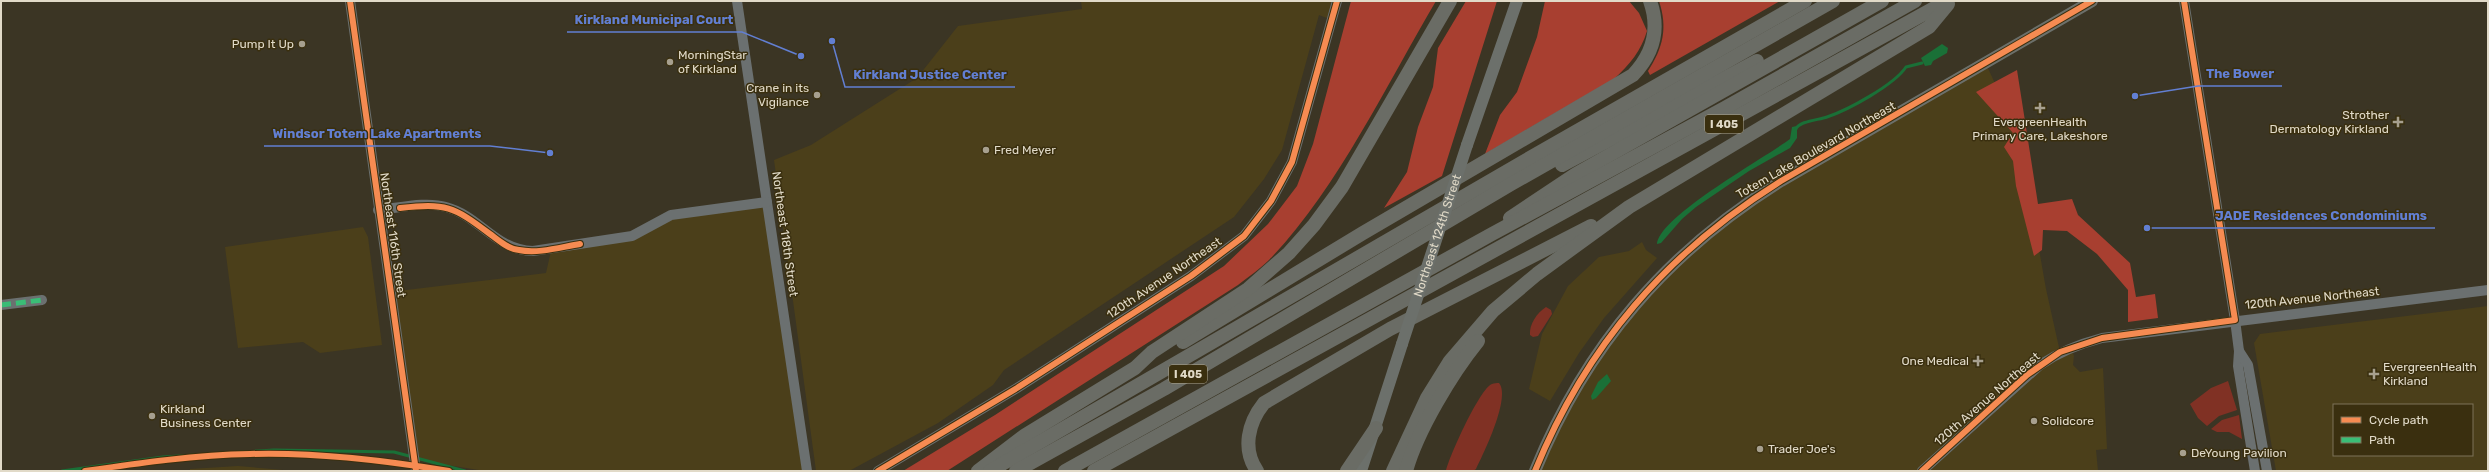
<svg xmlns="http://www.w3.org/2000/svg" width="2489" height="472" viewBox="0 0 2489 472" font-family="Rubik,sans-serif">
<rect width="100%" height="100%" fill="#3b3524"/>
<!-- built -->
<g fill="#4b3f1a" fill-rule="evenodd">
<path d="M 1081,1 L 1337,1 L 1332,20 L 1319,15 L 1282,150 L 1264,179 L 1234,217 L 1004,370 L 993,385 L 938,423 L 849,471 L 816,471 L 774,160 L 811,145 L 917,78 L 958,26 L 1082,9 Z"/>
<path d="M 1986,64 L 2019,135 L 2046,289 L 2060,352 L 2071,348 L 2074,356 L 2073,365 L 2080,372 L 2103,368 L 2107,449 L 2096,450 L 2098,471 L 1535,471 L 1600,348 L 1719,222 Z"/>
<path d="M 767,202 L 807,471 L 485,471 L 410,459 L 390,292 L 546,273 L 551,251 L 632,236 L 671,215 Z"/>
<path d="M 363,227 L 368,237 L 382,345 L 320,353 L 303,342 L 238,348 L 225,247 Z"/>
<path d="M 1642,242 L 1646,250 L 1657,258 L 1604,318 L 1579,353 L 1550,401 L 1529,389 L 1542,334 L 1568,286 L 1599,257 L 1629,251 Z"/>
<path d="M 2488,306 L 2488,471 L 2276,471 L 2254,343 L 2260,334 ZM 2334,405 L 2472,405 L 2472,455 L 2334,455 Z"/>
<path d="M 238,466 L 294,471 L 190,471 L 190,469 Z"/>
</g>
<!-- green -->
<g fill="#803124">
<path d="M 1546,307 L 1551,310 L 1552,314 L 1538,336 L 1533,337 L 1530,335 C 1529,324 1537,313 1546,307 Z"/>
<path d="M 2228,381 L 2237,410 L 2219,416 L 2207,426 L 2198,418 L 2190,404 L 2211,388 Z"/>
<path d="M 1499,383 C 1511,397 1484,453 1476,469 L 1473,471 L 1446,471 C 1449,457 1480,388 1492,384 C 1494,383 1497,383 1499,383 Z"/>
<path d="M 2239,415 L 2242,439 L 2229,432 L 2217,432 L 2211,429 L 2222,420 Z"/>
</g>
<!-- forest -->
<g fill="#a83f30">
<path d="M 1351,1 L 1436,1 C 1387,84 1336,191 1269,260 C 1260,269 1248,277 1238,285 L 947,471 L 903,471 L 995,415 L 1224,266 L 1268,224 L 1297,186 L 1313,144 Z"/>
<path d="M 1466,1 L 1497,1 L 1442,176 L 1384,208 L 1407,172 L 1418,127 L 1433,87 L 1438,48 Z"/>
<path d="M 1545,1 L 1629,1 L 1639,13 L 1647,31 C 1641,51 1630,64 1614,79 L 1485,154 L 1500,115 L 1517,92 L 1537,37 Z"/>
<path d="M 1659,1 L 1780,1 L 1650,75 L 1648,71 C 1663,48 1668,28 1659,1 Z"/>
<path d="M 2017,70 L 2038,204 L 2072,199 L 2078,215 L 2130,263 L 2136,297 L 2155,294 L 2158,318 L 2128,322 L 2128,290 L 2097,254 L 2067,231 L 2043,230 L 2042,250 L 2034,256 L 2016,186 L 2013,161 L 2004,147 L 2013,133 L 1976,92 Z"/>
</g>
<!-- water -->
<g fill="#1a7037">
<path d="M 1942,44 L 1948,48 L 1947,53 L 1933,61 L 1931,65 L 1925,66 L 1921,58 Z"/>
<path d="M 1797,126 L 1797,138 L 1790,148 L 1749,171 L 1696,207 L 1682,219 L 1661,243 L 1657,244 C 1659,216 1766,157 1790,139 L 1792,127 Z"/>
<path d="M 1607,374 L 1611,381 L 1596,398 L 1592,400 L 1591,396 L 1598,382 Z"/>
</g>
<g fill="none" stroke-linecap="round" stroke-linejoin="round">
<!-- stream -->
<g stroke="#1a7037" stroke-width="3">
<path d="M 1796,129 C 1799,121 1819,120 1827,117 C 1848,110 1894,85 1906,67 L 1922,63"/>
<path d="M 62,471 L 163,457 L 274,450 L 394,452 L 465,471"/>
</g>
<!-- minor -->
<g stroke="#6b7070" stroke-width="10">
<path d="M 350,1 L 416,471"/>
<path d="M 737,1 L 807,471"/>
<path d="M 2184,1 L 2235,320 L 2239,351 L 2238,366 L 2255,471"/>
<path d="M 378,210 C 399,208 426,201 446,207 C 480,216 495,250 533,251 L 632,236 L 671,215 L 767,202"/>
<path d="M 1,305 L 42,300"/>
<path d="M 2239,351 L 2248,365 L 2267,471"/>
<path d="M 878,471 L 1017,388 L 1191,276 L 1244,236 L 1271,201 L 1292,162 L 1337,1"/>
<path d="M 1922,471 L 2040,365 C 2059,352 2079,344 2102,338 L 2488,290"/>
</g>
<!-- major -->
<g stroke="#6c706b" stroke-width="12">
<path d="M 1467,145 L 1517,1"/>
<path d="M 1361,471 L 1402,344"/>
<path d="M 1535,471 C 1586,346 1667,252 1781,181 L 2092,1"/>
</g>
<!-- highway -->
<g stroke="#6a6c65" stroke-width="14">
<path d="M 1562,165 L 1757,61"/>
<path d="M 1510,218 L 1576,174 L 1882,1"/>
<path d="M 1183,342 L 1363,233 L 1633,75 C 1653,54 1660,29 1650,1"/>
<path d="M 978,471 L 1024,436 L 1135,368 L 1152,352 L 1248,289 L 1289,253 L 1314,225 L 1342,187 L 1450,1"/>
<path d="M 990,471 L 1523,162 L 1805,1"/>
<path d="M 1016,471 L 1164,389 L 1511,184 L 1833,1"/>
<path d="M 1065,471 L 1492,234 L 1725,108 L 1915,1"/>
<path d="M 1094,471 L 1947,1"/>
<path d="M 1257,471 C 1242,449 1248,423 1264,403 L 1390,329 L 1591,226"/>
<path d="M 1347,471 L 1376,428"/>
<path d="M 1393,471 L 1427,398 L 1450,361 L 1493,311 L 1537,274 L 1629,207 L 1929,27 L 1948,4"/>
<path d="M 1406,471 C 1417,431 1452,373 1478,341"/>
</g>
<!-- major-bridge -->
<path stroke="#6c706b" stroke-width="12" id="s1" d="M 1402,344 L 1467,145"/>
<!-- quiet -->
<path stroke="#3abd76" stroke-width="5" stroke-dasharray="10 5" stroke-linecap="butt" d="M 1,305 L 42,300"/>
<defs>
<g id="cycleway">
<path d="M 350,1 L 416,471"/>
<path d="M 400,208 C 446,203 453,206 490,234 C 498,240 508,249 519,250 C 538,254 561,247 580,244"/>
<path d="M 85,471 C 140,463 195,455 250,454 C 317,452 383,460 449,471"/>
<path d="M 878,471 L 1017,388 L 1191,276 L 1244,236 L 1271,201 L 1292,162 L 1337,1"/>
<path d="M 1535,471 C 1586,346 1667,252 1781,181 L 2092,1"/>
<path d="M 1922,471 L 2027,375 L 2060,352 L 2102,338 L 2235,320 L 2184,1"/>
</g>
</defs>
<!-- cycleway casing -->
<use href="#cycleway" stroke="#3a2f0f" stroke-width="8"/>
<!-- cycleway -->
<use href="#cycleway" stroke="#f68b52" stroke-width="6"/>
</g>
<!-- markers -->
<g fill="#a7a08f" stroke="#3a2f0f" stroke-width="1.5">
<circle cx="302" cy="44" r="4"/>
<circle cx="670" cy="62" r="4"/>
<circle cx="817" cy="95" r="4"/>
<path d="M2038 102h4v4h4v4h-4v4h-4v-4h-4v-4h4z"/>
<path d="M2396 116h4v4h4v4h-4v4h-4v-4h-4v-4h4z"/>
<circle cx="986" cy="150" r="4"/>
<path d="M1976 355h4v4h4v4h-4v4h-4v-4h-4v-4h4z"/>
<path d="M2372 368h4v4h4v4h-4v4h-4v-4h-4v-4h4z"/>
<circle cx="152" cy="416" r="4"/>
<circle cx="2034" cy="421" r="4"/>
<circle cx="1760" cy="449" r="4"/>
<circle cx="2183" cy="453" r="4"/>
</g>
<g text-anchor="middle" stroke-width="3" stroke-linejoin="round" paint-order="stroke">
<!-- shield labels -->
<g fill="#3a2f0f" stroke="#afa790" stroke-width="1">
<rect x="1705" y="115" width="38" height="18" rx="3"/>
<rect x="1169" y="365" width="38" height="18" rx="3"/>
</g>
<g font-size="11" font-weight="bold" fill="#e1dac8">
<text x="1724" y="128">I 405</text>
<text x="1188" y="378">I 405</text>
</g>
<!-- poi labels -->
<g font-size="12" fill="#e1dac8" stroke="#3a2f0f" text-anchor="start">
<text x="294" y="48" text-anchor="end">Pump It Up</text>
<text x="678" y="59">MorningStar<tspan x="678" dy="14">of Kirkland</tspan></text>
<text x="809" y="92" text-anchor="end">Crane in its<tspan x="809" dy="14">Vigilance</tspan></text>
<text x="2389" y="119" text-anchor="end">Strother<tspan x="2389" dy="14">Dermatology Kirkland</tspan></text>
<text x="2040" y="126" text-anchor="middle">EvergreenHealth<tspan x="2040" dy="14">Primary Care, Lakeshore</tspan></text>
<text x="994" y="154">Fred Meyer</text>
<text x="1969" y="365" text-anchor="end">One Medical</text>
<text x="2383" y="371">EvergreenHealth<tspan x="2383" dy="14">Kirkland</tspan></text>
<text x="160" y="413">Kirkland<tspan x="160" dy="14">Business Center</tspan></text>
<text x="2042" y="425">Solidcore</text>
<text x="1768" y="453">Trader Joe's</text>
<text x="2191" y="457">DeYoung Pavilion</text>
</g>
<!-- street labels -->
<g font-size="12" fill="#e1dac8" stroke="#3a2f0f">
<text transform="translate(1816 150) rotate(-30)" y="4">Totem Lake Boulevard Northeast</text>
<text transform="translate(785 234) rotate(82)" y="4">Northeast 118th Street</text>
<text transform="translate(393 235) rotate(82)" y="4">Northeast 116th Street</text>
<text dy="4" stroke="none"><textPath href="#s1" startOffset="114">Northeast 124th Street</textPath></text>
<text transform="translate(1164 278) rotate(-34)" y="4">120th Avenue Northeast</text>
<text transform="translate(2312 298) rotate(-6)" y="4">120th Avenue Northeast</text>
<text transform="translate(1987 399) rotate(-41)" y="4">120th Avenue Northeast</text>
</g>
</g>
<!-- callouts -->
<path fill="none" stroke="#627fd2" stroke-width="1.5" d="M801 56L742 32H567M2135 96L2198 86H2282M832 41L845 87H1015M550 153L490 146H264M2147 228L2207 228H2435"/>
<g fill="#627fd2" stroke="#3a2f0f" stroke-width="1.5">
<circle cx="801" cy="56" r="4"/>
<circle cx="2135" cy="96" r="4"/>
<circle cx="832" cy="41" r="4"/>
<circle cx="550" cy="153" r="4"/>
<circle cx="2147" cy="228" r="4"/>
</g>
<g font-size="13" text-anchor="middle" font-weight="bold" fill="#627fd2" stroke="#3a2f0f" stroke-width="3" stroke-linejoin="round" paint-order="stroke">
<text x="654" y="24">Kirkland Municipal Court</text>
<text x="2240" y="78">The Bower</text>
<text x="930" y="79">Kirkland Justice Center</text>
<text x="377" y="138">Windsor Totem Lake Apartments</text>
<text x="2321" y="220">JADE Residences Condominiums</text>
</g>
<!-- border -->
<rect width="2489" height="472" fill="none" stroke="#e1dac8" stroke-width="4"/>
<!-- legend -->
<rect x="2333" y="404" width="140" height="52" fill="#3a2f0f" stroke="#7d7359"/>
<rect x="2341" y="417" width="20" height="6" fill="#f68b52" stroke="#7d7359"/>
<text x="2369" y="424" font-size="12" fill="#e1dac8">Cycle path</text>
<rect x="2341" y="437" width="20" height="6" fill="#3abd76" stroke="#7d7359"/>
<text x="2369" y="444" font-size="12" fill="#e1dac8">Path</text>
</svg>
